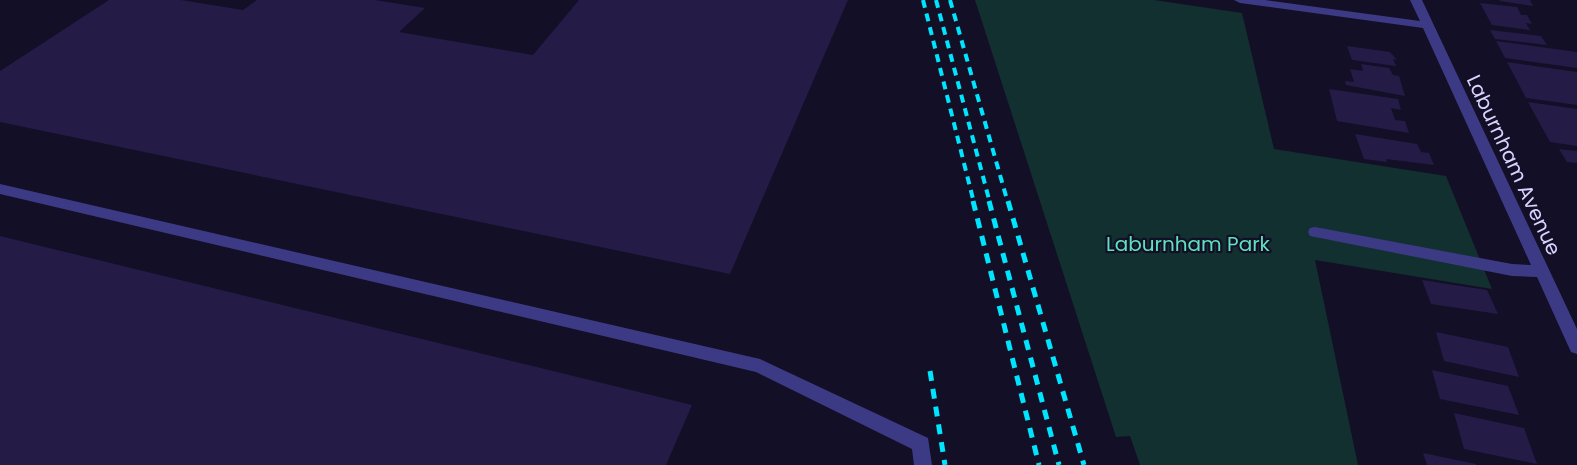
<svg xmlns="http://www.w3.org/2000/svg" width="1577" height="465" viewBox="0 0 1577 465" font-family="Poppins,sans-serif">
<rect width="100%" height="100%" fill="#130f26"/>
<!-- green -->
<path fill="#12302f" d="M 975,0 L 1154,0 L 1242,13 L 1274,149 L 1446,176 L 1492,289 L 1315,260 L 1358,465 L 1140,465 L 1130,436 L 1116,437 Z"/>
<!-- building -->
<g fill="#241b47">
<path d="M 109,0 L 181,0 L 243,10 L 257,0 L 375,0 L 425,8 L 399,32 L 533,55 L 579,0 L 848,0 L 730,274 L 0,122 L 0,71 Z"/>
<path d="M 1500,0 L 1530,0 L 1533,6 L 1500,1 Z"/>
<path d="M 1480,3 L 1517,7 L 1521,15 L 1527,15 L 1532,24 L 1526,23 L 1530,30 L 1492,25 Z"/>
<path d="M 1490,30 L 1541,36 L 1547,45 L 1495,39 Z"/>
<path d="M 1496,41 L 1577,52 L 1577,68 L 1505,58 Z"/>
<path d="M 1347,46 L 1390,52 L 1397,60 L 1393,59 L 1396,66 L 1352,60 Z"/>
<path d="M 1507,62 L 1577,72 L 1577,105 L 1526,98 Z"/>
<path d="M 1361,64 L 1389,68 L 1393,75 L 1399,76 L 1405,96 L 1346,85 L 1345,81 L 1354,82 L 1350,69 L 1363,71 Z"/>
<path d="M 1329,89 L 1398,99 L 1401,110 L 1391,108 L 1395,120 L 1405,121 L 1409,133 L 1337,121 Z"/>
<path d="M 1528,102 L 1577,109 L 1577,146 L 1550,142 Z"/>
<path d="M 1355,134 L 1417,144 L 1421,152 L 1429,153 L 1434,165 L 1386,159 L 1387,162 L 1364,159 Z"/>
<path d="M 1559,149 L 1577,151 L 1577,163 L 1567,162 Z"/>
<path d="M 0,236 L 692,405 L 666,465 L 0,465 Z"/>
<path d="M 1422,280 L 1487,290 L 1498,314 L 1431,304 Z"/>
<path d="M 1436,332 L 1508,347 L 1519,377 L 1444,361 Z"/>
<path d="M 1432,370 L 1508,386 L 1519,415 L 1440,399 Z"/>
<path d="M 1454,413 L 1524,428 L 1537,464 L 1464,449 Z"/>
<path d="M 1423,453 L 1476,464 L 1476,465 L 1427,465 Z"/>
</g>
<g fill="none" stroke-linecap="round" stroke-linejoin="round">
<!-- minor -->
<g fill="#3d3a85" fill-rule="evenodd">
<path d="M 1234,0 L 1265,0 L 1420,21 L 1410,0 L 1422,0 L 1577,329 L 1577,354 L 1571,352 L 1537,277 L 1512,276 L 1315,237 L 1310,236 L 1308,232 L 1310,228 L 1315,227 L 1512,264 L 1531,265 L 1423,28 L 1240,3 Z"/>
<path d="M 0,184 L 760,359 L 928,438 L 932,465 L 914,465 L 912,449 L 756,372 L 0,194 Z"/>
</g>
<!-- rail-far1 -->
<g stroke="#00e5ff" stroke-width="4" stroke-dasharray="8 6" stroke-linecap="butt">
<path d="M 923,0 L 974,203"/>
<path d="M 936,0 L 990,203"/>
<path d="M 950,0 L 1008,203"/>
</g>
<!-- rail -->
<g stroke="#00e5ff" stroke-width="5" stroke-dasharray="10 8" stroke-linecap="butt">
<path d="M 973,201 L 1039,465"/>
<path d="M 989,201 L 1059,465"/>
<path d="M 1008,201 L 1084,465"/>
<path d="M 930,371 L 945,465"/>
</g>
</g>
<g text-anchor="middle" stroke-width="4.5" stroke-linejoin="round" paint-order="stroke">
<!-- street labels -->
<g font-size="20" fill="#d9d4ff" stroke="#130f26">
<text transform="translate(1514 165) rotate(65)" y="7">Laburnham Avenue</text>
</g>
<!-- park labels -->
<g font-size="20" fill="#5fe0c0" stroke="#130f26">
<text x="1188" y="251">Laburnham Park</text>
</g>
</g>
</svg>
